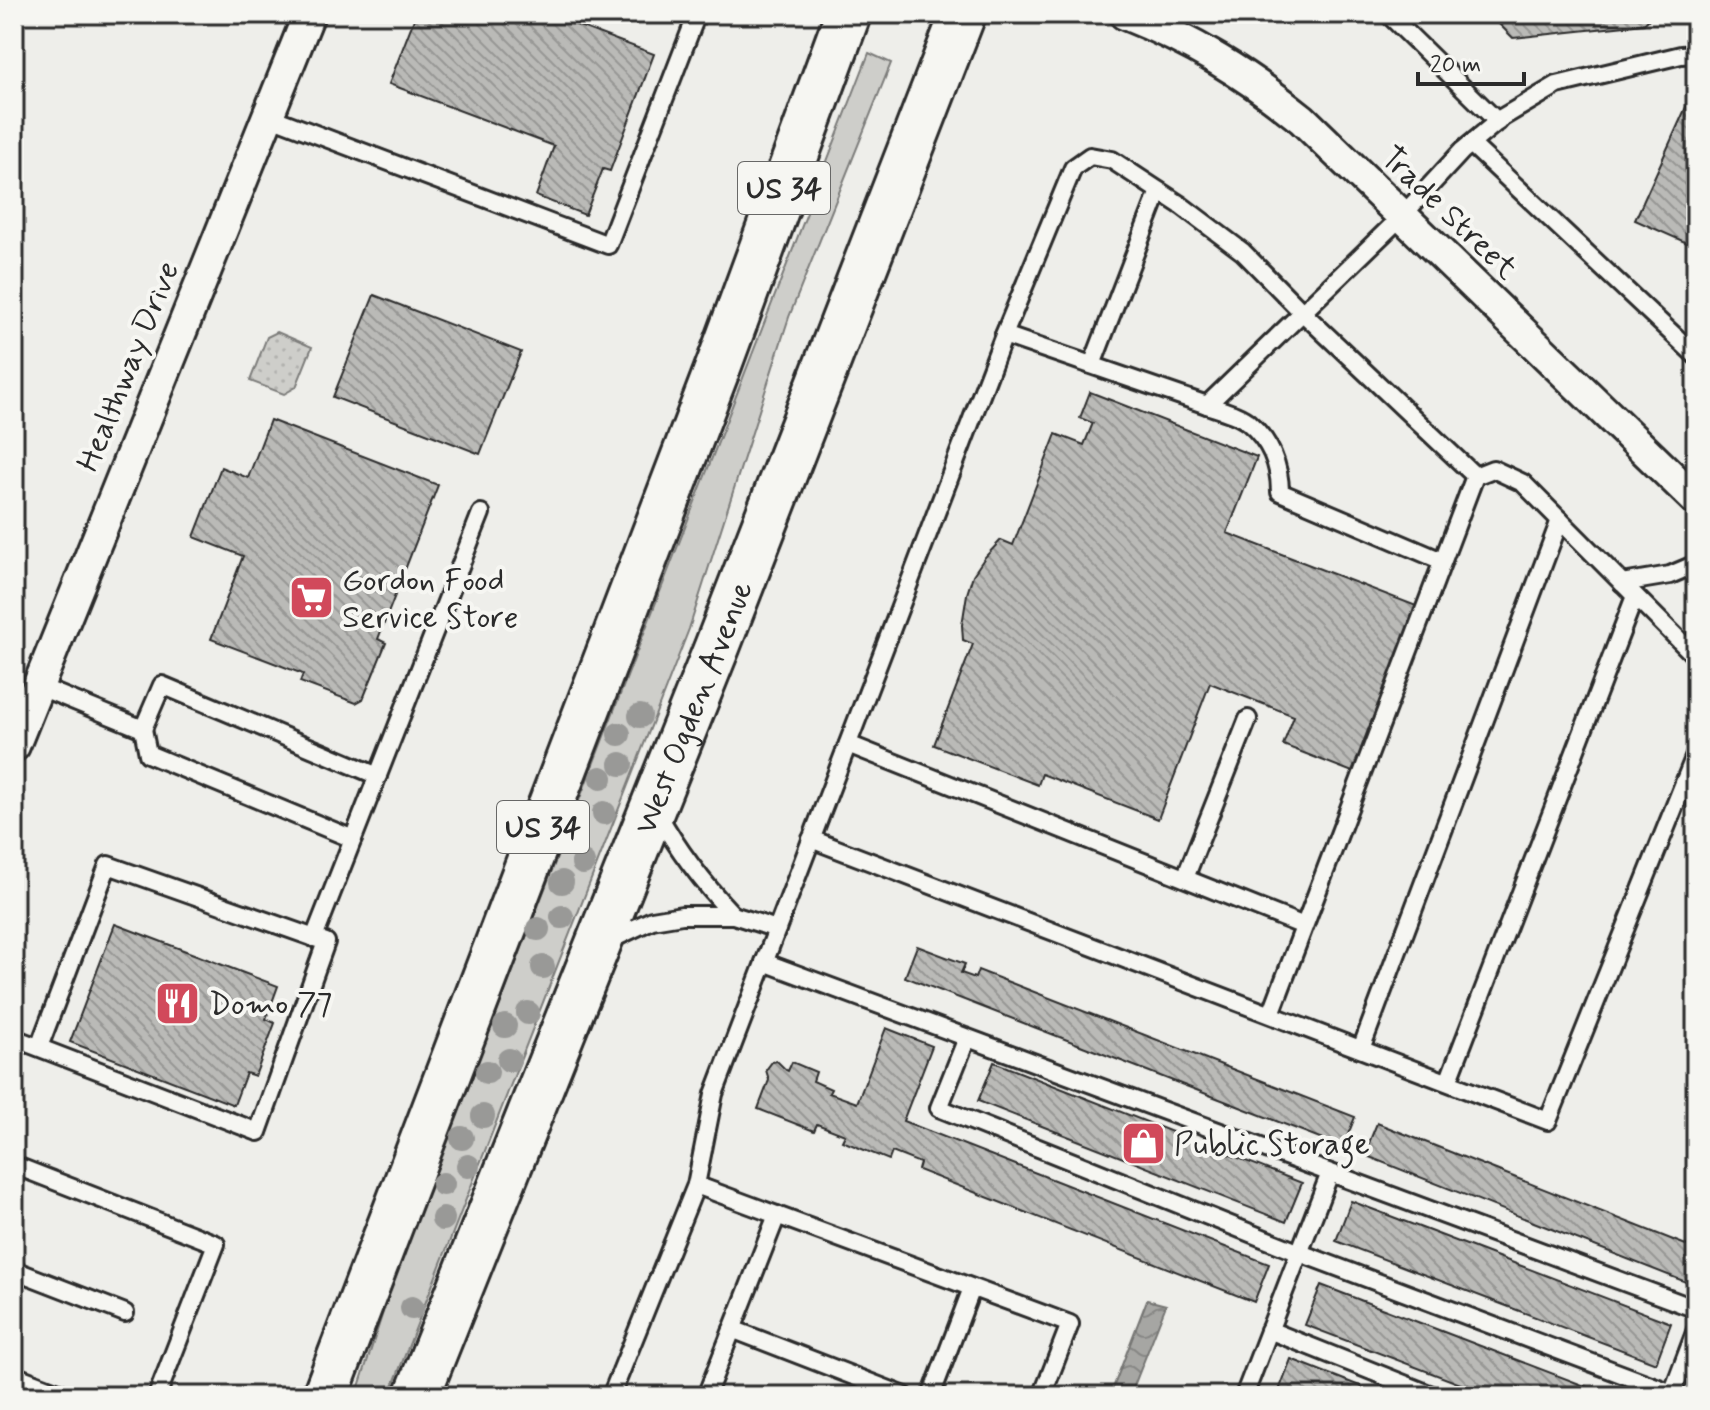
<svg xmlns="http://www.w3.org/2000/svg" width="1710" height="1410" viewBox="0 0 1710 1410" font-family="Mynerve,sans-serif">
<defs>
<pattern id="park-dots" width="8" height="8" patternUnits="userSpaceOnUse" patternTransform="scale(2)"><rect width="8" height="8" fill="#cececa"/><path d="M2 2h.1M6 6h.1" fill="none" stroke="#b1b1ae" stroke-width="1.8" stroke-linecap="round"/></pattern>
<pattern id="water-waves" width="16" height="10" patternUnits="userSpaceOnUse" patternTransform="scale(2)"><rect width="16" height="10" fill="#a6a6a3"/><path d="M0 5q4-4 8 0t8 0" fill="none" stroke="#878785"/></pattern>
<pattern id="building-back-hatch" width="6" height="6" patternUnits="userSpaceOnUse" patternTransform="scale(2)"><rect width="6" height="6" fill="#babab7"/><path d="M-1 5l2 2M0 0l6 6M5-1l2 2" fill="none" stroke="#979795"/></pattern>
</defs>
<rect width="100%" height="100%" fill="#eeeeea"/>
<filter id="ink" filterUnits="userSpaceOnUse"><feTurbulence type="fractalNoise" baseFrequency=".0125" numOctaves="2"/><feDisplacementMap in="SourceGraphic" scale="16" xChannelSelector="R" yChannelSelector="G"/><feConvolveMatrix kernelMatrix="1 2 1 2 8 2 1 2 1" color-interpolation-filters="sRGB"/></filter>
<g filter="url(#ink)">
<!-- green -->
<path fill="#cececa" stroke="#7c7c7a" stroke-width="2" d="M 869,53 L 891,63 L 789,317 L 689,629 L 389,1396 L 356,1396 L 395,1275 Z"/>
<!-- park -->
<path fill="url(#park-dots)" stroke="#7c7c7a" stroke-width="2" d="M 277,332 L 312,347 L 296,387 L 284,394 L 250,381 L 267,337 Z"/>
<!-- water -->
<path fill="url(#water-waves)" stroke="#757573" stroke-width="2" d="M 1147,1300 L 1166,1305 L 1130,1396 L 1110,1396 Z"/>
<!-- building -->
<g fill="url(#building-back-hatch)" stroke="#2b2b2b" stroke-width="2">
<path d="M 416,14 L 547,14 L 654,54 L 610,171 L 603,169 L 585,215 L 536,196 L 554,146 L 389,84 Z"/>
<path d="M 1489,14 L 1654,14 L 1644,24 L 1513,38 Z"/>
<path d="M 1696,85 L 1696,247 L 1635,220 Z"/>
<path d="M 374,295 L 521,352 L 480,454 L 333,397 Z"/>
<path d="M 1090,392 L 1257,457 L 1227,533 L 1419,607 L 1355,773 L 1283,745 L 1294,716 L 1210,683 L 1158,819 L 1042,774 L 1038,785 L 934,745 L 973,644 L 963,640 L 962,625 L 967,594 L 973,575 L 985,557 L 1001,540 L 1013,545 L 1056,434 L 1084,445 L 1093,423 L 1080,418 Z"/>
<path d="M 270,420 L 438,485 L 378,639 L 386,643 L 363,699 L 356,703 L 300,682 L 303,674 L 211,639 L 243,556 L 194,537 L 221,467 L 248,478 Z"/>
<path d="M 115,924 L 278,986 L 266,1019 L 275,1023 L 255,1076 L 246,1073 L 234,1105 L 70,1042 Z"/>
<path d="M 917,946 L 965,964 L 961,973 L 975,978 L 978,970 L 1355,1117 L 1343,1147 L 905,977 Z"/>
<path d="M 886,1028 L 932,1046 L 903,1121 L 1269,1264 L 1254,1302 L 918,1170 L 920,1163 L 892,1152 L 889,1160 L 842,1141 L 845,1135 L 817,1124 L 814,1131 L 758,1109 L 769,1080 L 766,1070 L 772,1062 L 777,1061 L 786,1070 L 788,1071 L 792,1062 L 816,1072 L 813,1081 L 831,1089 L 829,1093 L 857,1103 Z"/>
<path d="M 994,1062 L 1302,1183 L 1286,1222 L 978,1101 Z"/>
<path d="M 1377,1123 L 1696,1249 L 1696,1286 L 1364,1155 Z"/>
<path d="M 1351,1201 L 1671,1323 L 1656,1363 L 1336,1241 Z"/>
<path d="M 1321,1285 L 1611,1396 L 1492,1396 L 1305,1325 Z"/>
<path d="M 1291,1359 L 1385,1396 L 1277,1396 Z"/>
</g>
<g fill="none" stroke-linecap="round" stroke-linejoin="round">
<defs>
<g id="service">
<path d="M 1388,14 L 1498,122"/>
<path d="M 268,116 L 608,245 L 697,14"/>
<path d="M 1471,144 L 1696,356"/>
<path d="M 1004,335 L 1073,168 L 1090,156 L 1112,160 L 1182,206 L 1243,252 L 1302,312 L 1475,476"/>
<path d="M 1092,365 L 1159,191"/>
<path d="M 1207,405 C 1220,410 1239,414 1249,423 C 1270,441 1280,466 1280,492 L 1442,561"/>
<path d="M 1622,583 L 1670,575 L 1696,564"/>
<path d="M 38,686 L 143,729 L 148,754 L 353,839"/>
<path d="M 143,729 L 162,685 L 378,776"/>
<path d="M 848,744 L 1304,926"/>
<path d="M 658,814 C 679,852 703,883 733,915"/>
<path d="M 811,839 L 1548,1121 L 1696,753"/>
<path d="M 1185,878 L 1248,719"/>
<path d="M 314,938 L 481,513"/>
<path d="M 610,940 L 652,920 L 682,915 L 733,915 L 777,929"/>
<path d="M 764,962 L 1696,1309"/>
<path d="M 1271,1014 L 1475,476 L 1493,469 L 1523,483 L 1696,657"/>
<path d="M 14,1038 L 258,1132 L 326,942 L 108,865 L 39,1047"/>
<path d="M 967,1038 L 939,1108 L 1300,1253 L 1672,1393"/>
<path d="M 1361,1049 L 1560,520"/>
<path d="M 1448,1082 L 1635,596"/>
<path d="M 14,1165 L 216,1244 L 157,1396"/>
<path d="M 696,1185 L 714,1094 L 1004,335 L 1207,405 L 1402,216 L 1462,151 L 1503,117 L 1557,85 L 1681,55 L 1696,54"/>
<path d="M 14,1270 L 125,1313"/>
<path d="M 732,1329 L 905,1396"/>
<path d="M 1269,1330 L 1434,1396"/>
<path d="M 14,1375 L 69,1396"/>
<path d="M 611,1396 L 696,1185 L 1070,1324 L 1042,1396"/>
<path d="M 706,1396 L 777,1215"/>
<path d="M 931,1396 L 972,1288"/>
<path d="M 1244,1396 L 1330,1173"/>
<path d="M 1671,1396 L 1696,1330"/>
</g>
<g id="minor">
<path d="M 1125,14 C 1193,41 1246,74 1302,119 L 1696,500"/>
<path d="M 14,746 L 309,14"/>
</g>
<g id="primary">
<path d="M 325,1396 L 720,362 L 848,14"/>
<path id="s1" d="M 417,1396 L 717,647 L 963,14"/>
</g>
</defs>
<!-- service casing -->
<use href="#service" stroke="#2b2b2b" stroke-width="22"/>
<!-- minor casing -->
<use href="#minor" stroke="#2b2b2b" stroke-width="36"/>
<!-- primary casing -->
<use href="#primary" stroke="#2b2b2b" stroke-width="50"/>
<!-- service -->
<use href="#service" stroke="#f6f6f2" stroke-width="16"/>
<!-- minor -->
<use href="#minor" stroke="#f6f6f2" stroke-width="30"/>
<!-- primary -->
<use href="#primary" stroke="#f6f6f2" stroke-width="44"/>
</g>
<!-- trees -->
<g fill="#999997">
<circle cx="640" cy="716" r="12"/>
<circle cx="619" cy="734" r="12"/>
<circle cx="621" cy="764" r="12"/>
<circle cx="601" cy="778" r="12"/>
<circle cx="604" cy="813" r="12"/>
<circle cx="583" cy="863" r="12"/>
<circle cx="562" cy="882" r="12"/>
<circle cx="562" cy="917" r="12"/>
<circle cx="538" cy="929" r="12"/>
<circle cx="543" cy="967" r="12"/>
<circle cx="528" cy="1013" r="12"/>
<circle cx="505" cy="1026" r="12"/>
<circle cx="509" cy="1060" r="12"/>
<circle cx="487" cy="1072" r="12"/>
<circle cx="483" cy="1116" r="12"/>
<circle cx="462" cy="1138" r="12"/>
<circle cx="468" cy="1166" r="12"/>
<circle cx="443" cy="1184" r="12"/>
<circle cx="443" cy="1219" r="12"/>
<circle cx="412" cy="1308" r="12"/>
</g>
</g>
<!-- icons -->
<defs>
<symbol id="supermarket-square" viewBox="-11 -11 22 22"><rect x="-9" y="-9" width="18" height="18" rx="4" fill="#d1495b" stroke="#f6f6f2"/><path d="M-6-5.5h2.5l.6 2H6L4.5 2H-2.5L-4.4-4H-6ZM-1.5 3.2a1.3 1.3 0 1 0 .1 0ZM3 3.2a1.3 1.3 0 1 0 .1 0Z" fill="#fff"/></symbol>
<symbol id="restaurant-square" viewBox="-11 -11 22 22"><rect x="-9" y="-9" width="18" height="18" rx="4" fill="#d1495b" stroke="#f6f6f2"/><path d="M-5-6h1v4h1v-4h1v4h1v-4h1v5L-1.5 .5V6h-2V.5L-5-1ZM5-6V6H3V1.5H1.5Q1.5-4 5-6Z" fill="#fff"/></symbol>
<symbol id="shop-square" viewBox="-11 -11 22 22"><rect x="-9" y="-9" width="18" height="18" rx="4" fill="#d1495b" stroke="#f6f6f2"/><path d="M-5-2.5h2.3a2.7 3.5 0 0 1 5.4 0H5L5.5 6h-11ZM-1.5-2.5h3a1.5 2.3 0 0 0-3 0Z" fill="#fff"/></symbol>
</defs>
<g fill-rule="evenodd">
<use href="#supermarket-square" x="286" y="572" width="51" height="51"/>
<use href="#restaurant-square" x="152" y="978" width="51" height="51"/>
<use href="#shop-square" x="1118" y="1118" width="51" height="51"/>
</g>
<g text-anchor="middle" stroke-width="8" stroke-linejoin="round" paint-order="stroke">
<!-- shield labels -->
<g fill="#f6f6f2" stroke="#686867" stroke-width="2">
<rect x="738" y="162" width="92" height="52" rx="6"/>
<rect x="497" y="801" width="92" height="52" rx="6"/>
</g>
<g font-size="30" font-weight="bold" fill="#2b2b2b">
<text x="784" y="198">US 34</text>
<text x="543" y="837">US 34</text>
</g>
<!-- street labels -->
<g font-size="32" fill="#2b2b2b" stroke="#f6f6f2">
<text transform="translate(1450 212) rotate(44)" y="11">Trade Street</text>
<text transform="translate(127 366) rotate(-68)" y="11">Healthway Drive</text>
<text dy="11" stroke="none"><textPath href="#s1" startOffset="742">West Ogden Avenue</textPath></text>
</g>
<!-- poi labels -->
<g font-size="32" fill="#2b2b2b" stroke="#f6f6f2" text-anchor="start">
<text x="342" y="590">Gordon Food<tspan x="342" dy="37">Service Store</tspan></text>
<text x="209" y="1014">Domo 77</text>
<text x="1174" y="1154">Public Storage</text>
</g>
</g>
<!-- margin -->
<rect width="1710" height="1410" fill="none" stroke="#f6f6f2" stroke-width="48"/>
<rect x="24" y="24" width="1662" height="1362" fill="none" stroke="#2b2b2b" stroke-width="3" filter="url(#ink)"/>
<!-- scale -->
<path d="M1418 72v12h106v-12" fill="none" stroke="#2b2b2b" stroke-width="4"/>
<text x="1430" y="72" font-size="24" fill="#2b2b2b" stroke="#f6f6f2" stroke-width="6" paint-order="stroke">20 m</text>
</svg>
